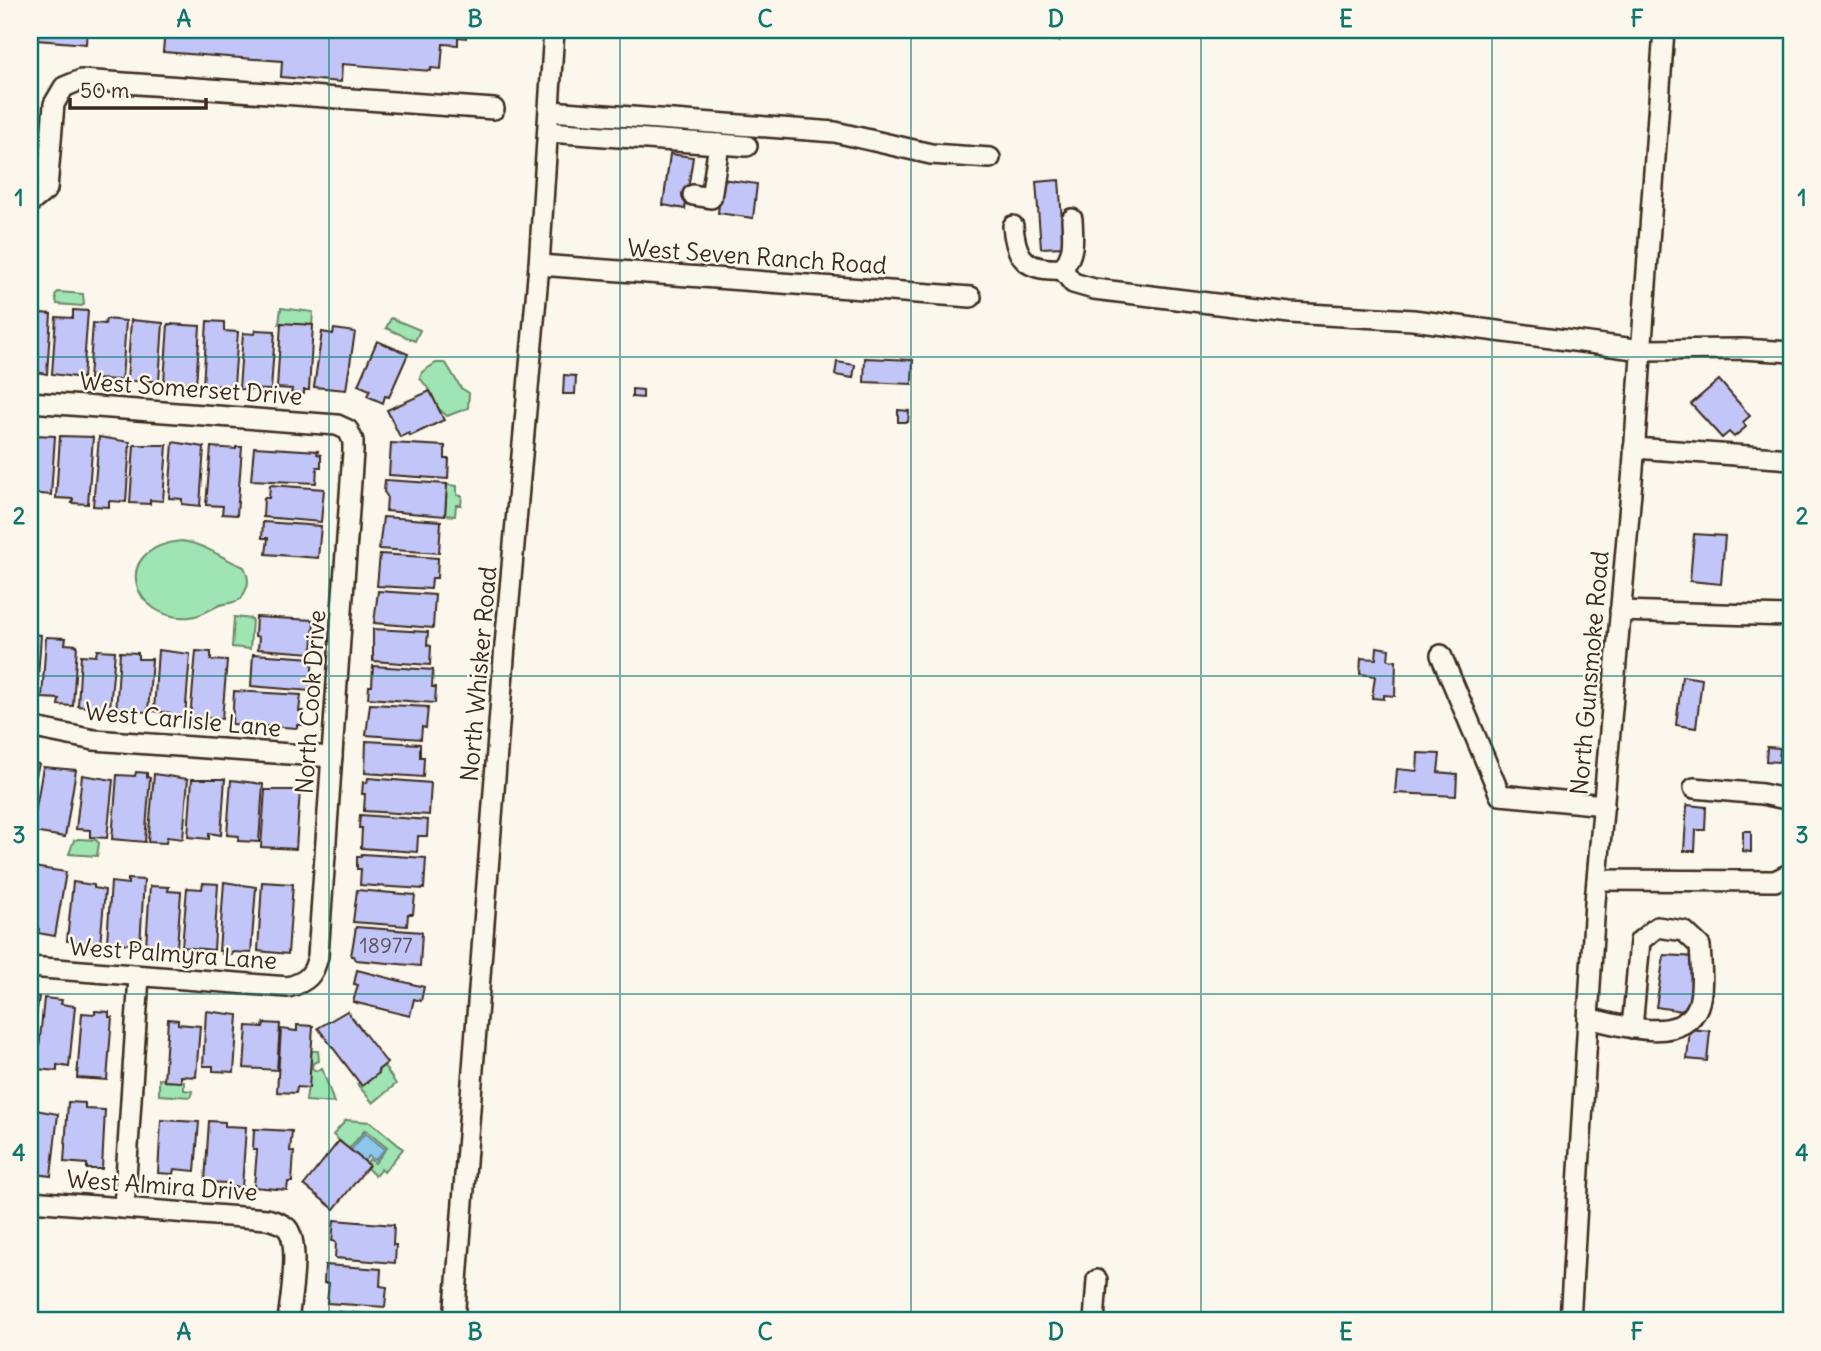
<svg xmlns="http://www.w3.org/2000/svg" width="1821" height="1351" viewBox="0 0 1821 1351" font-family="Delius,sans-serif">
<rect width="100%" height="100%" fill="#fbf7ec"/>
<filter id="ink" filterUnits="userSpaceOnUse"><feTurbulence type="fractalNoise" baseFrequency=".0143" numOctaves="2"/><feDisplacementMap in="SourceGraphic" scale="14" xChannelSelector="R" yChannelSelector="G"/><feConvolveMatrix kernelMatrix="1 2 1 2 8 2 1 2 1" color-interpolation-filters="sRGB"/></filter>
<g filter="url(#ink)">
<!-- green -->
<g fill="#9ee5b3" stroke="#6c8868" stroke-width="2">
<path d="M 58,292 L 83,294 L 84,304 L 82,306 L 57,304 L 55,295 Z"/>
<path d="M 281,308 L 313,312 L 312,325 L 279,324 Z"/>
<path d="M 391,318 L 420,330 L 415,341 L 386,328 Z"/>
<path d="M 436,363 L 444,363 L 447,365 L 461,388 L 469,393 L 468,408 L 447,416 L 438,408 L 430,391 L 420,378 L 422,372 Z"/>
<path d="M 447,485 L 457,486 L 457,495 L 462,496 L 461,505 L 456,505 L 455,516 L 445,515 Z"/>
<path d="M 182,541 C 206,544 222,559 244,567 C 251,581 248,587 241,599 C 235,603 227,603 220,605 C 210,609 202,616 190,617 C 132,622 108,548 182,541 Z"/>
<path d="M 234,617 L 252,619 L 250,649 L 232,647 Z"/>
<path d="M 79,839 L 96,840 L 99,843 L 97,856 L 69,854 L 74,840 Z"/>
<path d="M 312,1051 L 318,1051 L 319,1061 L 313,1063 L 312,1068 L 316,1071 L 322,1068 L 334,1103 L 306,1101 Z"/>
<path d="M 384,1066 L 396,1084 L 373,1103 L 357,1084 L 379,1073 L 378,1070 Z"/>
<path d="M 159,1079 L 184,1081 L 184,1090 L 192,1091 L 191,1097 L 159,1095 Z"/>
<path d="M 346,1120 L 371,1122 L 403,1149 L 384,1172 L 381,1169 L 375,1176 L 367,1168 L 369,1165 L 367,1163 L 370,1159 L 375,1163 L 387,1148 L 365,1130 L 349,1149 L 333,1135 Z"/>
</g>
<!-- water -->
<path fill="#8cc6eb" stroke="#6c8899" stroke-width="2" d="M 365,1133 L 385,1149 L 375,1160 L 369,1156 L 364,1161 L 351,1150 Z"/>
<!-- building -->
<g fill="#c2c5f7" stroke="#3b2a1e" stroke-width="2">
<path d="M 38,30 L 87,30 L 86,44 L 37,40 Z"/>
<path d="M 165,30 L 467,30 L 466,38 L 458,37 L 458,45 L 443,44 L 441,69 L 431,68 L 431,71 L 342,64 L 341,82 L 281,77 L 282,61 L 163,52 Z"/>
<path d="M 1034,30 L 1060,30 L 1059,41 L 1033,38 Z"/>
<path d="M 670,154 L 693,157 L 685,209 L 663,205 Z"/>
<path d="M 722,179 L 757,184 L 753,218 L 718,213 Z"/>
<path d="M 1059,180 L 1064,247 L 1041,248 L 1036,182 Z"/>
<path d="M 73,310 L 88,311 L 83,378 L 52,374 L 56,317 L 73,318 Z"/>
<path d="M 30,312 L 51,314 L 47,374 L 30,371 Z"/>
<path d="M 106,319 L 126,321 L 122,380 L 89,379 L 93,323 L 105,324 Z"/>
<path d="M 131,320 L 163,323 L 159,381 L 127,381 Z"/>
<path d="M 207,321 L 224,322 L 224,331 L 238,332 L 234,385 L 203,386 Z"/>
<path d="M 281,323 L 313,325 L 309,390 L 304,390 L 304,394 L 291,393 L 292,389 L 277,388 Z"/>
<path d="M 168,324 L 200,326 L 196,386 L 164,382 Z"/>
<path d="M 334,329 L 355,332 L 346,390 L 314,387 L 322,332 L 333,334 Z"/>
<path d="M 256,330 L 275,331 L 271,390 L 239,389 L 243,333 L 255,334 Z"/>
<path d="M 377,341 L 408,354 L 389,397 L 385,396 L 383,403 L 367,396 L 370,390 L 358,385 Z"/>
<path d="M 865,358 L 913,360 L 912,384 L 864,382 Z"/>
<path d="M 837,362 L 855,365 L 853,378 L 835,375 Z"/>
<path d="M 564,375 L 576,376 L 575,394 L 563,394 Z"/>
<path d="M 1719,380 L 1750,416 L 1743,422 L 1746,427 L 1734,437 L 1729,432 L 1722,438 L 1691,404 Z"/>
<path d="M 632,389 L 643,390 L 643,398 L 632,397 Z"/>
<path d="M 430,391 L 444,420 L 410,436 L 409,433 L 400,437 L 387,410 Z"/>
<path d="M 898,410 L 909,411 L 908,422 L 898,422 Z"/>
<path d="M 30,432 L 34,433 L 34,435 L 55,436 L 51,495 L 30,493 Z"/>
<path d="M 60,436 L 93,437 L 88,504 L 72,503 L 73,499 L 56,498 Z"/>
<path d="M 99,437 L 130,442 L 126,502 L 109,501 L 109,507 L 93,506 Z"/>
<path d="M 173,442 L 204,447 L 200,506 L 182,504 L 182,499 L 169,498 Z"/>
<path d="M 391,443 L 445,446 L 445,459 L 449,459 L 448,479 L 389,475 Z"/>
<path d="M 134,445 L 167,445 L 163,501 L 150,500 L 150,504 L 130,503 Z"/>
<path d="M 211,447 L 236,449 L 236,447 L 242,447 L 237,515 L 222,514 L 223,506 L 206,505 Z"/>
<path d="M 254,447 L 318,451 L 317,454 L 321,455 L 321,467 L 317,467 L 316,483 L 251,480 Z"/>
<path d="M 385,480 L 447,484 L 445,516 L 386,511 L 387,496 L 384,492 Z"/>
<path d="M 270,485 L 324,489 L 321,522 L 263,517 L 264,498 L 269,498 Z"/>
<path d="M 383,517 L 441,521 L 439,553 L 379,549 Z"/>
<path d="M 263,522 L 321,526 L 318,558 L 266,554 L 268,538 L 262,538 Z"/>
<path d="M 1694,534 L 1725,536 L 1721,584 L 1690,581 Z"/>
<path d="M 380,554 L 438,558 L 437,578 L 432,578 L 431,589 L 377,586 Z"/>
<path d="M 378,591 L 435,595 L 433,628 L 374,623 Z"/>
<path d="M 256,617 L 314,620 L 312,653 L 258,649 L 259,637 L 255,636 Z"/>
<path d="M 373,629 L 428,632 L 427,645 L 431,646 L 430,665 L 373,661 Z"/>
<path d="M 30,634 L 41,635 L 37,692 L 30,692 Z"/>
<path d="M 46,637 L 66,638 L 65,644 L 77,645 L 73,706 L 58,705 L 59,699 L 42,698 Z"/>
<path d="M 1377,647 L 1389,649 L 1388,660 L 1396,661 L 1395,696 L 1384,695 L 1384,699 L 1372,698 L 1375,676 L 1360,674 L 1361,658 L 1376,659 Z"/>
<path d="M 97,650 L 115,651 L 110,709 L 78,706 L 81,655 L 96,656 Z"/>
<path d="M 158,650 L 190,654 L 185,718 L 170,717 L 170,713 L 154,711 Z"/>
<path d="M 196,651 L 211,652 L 211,660 L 227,661 L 222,719 L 198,717 L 198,720 L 190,719 Z"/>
<path d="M 120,652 L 138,653 L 138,659 L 152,659 L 148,712 L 127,711 L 127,714 L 116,713 Z"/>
<path d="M 253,654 L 313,658 L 310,691 L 251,686 Z"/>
<path d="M 373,666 L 433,670 L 432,687 L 436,687 L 435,703 L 368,698 L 369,686 L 372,686 Z"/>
<path d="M 1682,676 L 1702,679 L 1696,728 L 1676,725 Z"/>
<path d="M 234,691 L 301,695 L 299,711 L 303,711 L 303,725 L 297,725 L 297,728 L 232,724 Z"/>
<path d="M 370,704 L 428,707 L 426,728 L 422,727 L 421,739 L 366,735 Z"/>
<path d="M 366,741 L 420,744 L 420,757 L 424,757 L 423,777 L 365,773 Z"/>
<path d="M 1784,742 L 1791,742 L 1791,762 L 1782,761 Z"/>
<path d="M 1767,747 L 1780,748 L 1779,762 L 1766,761 Z"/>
<path d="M 1418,753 L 1440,754 L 1438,772 L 1457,774 L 1456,796 L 1395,793 L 1397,769 L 1417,771 Z"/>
<path d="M 30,762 L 39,764 L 30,798 Z"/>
<path d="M 43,767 L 76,770 L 65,837 L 32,832 Z"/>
<path d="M 136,772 L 147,773 L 147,777 L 150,778 L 145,842 L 112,839 L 117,775 L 135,776 Z"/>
<path d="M 154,774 L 188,779 L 183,839 L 167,837 L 166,843 L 148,842 Z"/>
<path d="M 82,775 L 113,780 L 107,838 L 90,837 L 90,830 L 76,829 Z"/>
<path d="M 368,778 L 431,783 L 429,815 L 364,811 L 365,794 L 362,794 L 363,782 L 367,783 Z"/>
<path d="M 192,779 L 225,779 L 221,835 L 209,833 L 209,839 L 188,837 Z"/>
<path d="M 231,780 L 263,784 L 259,842 L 238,841 L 239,836 L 227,835 Z"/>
<path d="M 265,790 L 300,790 L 296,849 L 261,847 Z"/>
<path d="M 1687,805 L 1706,807 L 1705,830 L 1696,830 L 1695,851 L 1684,851 Z"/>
<path d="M 360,815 L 428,820 L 427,836 L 418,836 L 417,852 L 361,848 L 362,828 L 359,828 Z"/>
<path d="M 1743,831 L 1751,831 L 1751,852 L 1743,851 Z"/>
<path d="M 362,854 L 426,858 L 424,889 L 360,885 L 361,869 L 357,869 L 357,857 L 361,857 Z"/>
<path d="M 33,867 L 66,872 L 55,936 L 38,933 L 39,929 L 30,927 L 30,887 Z"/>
<path d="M 128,879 L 144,880 L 140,945 L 107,942 L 111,882 L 128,884 Z"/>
<path d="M 73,882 L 94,885 L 94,888 L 105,890 L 100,945 L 67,941 Z"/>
<path d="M 224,882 L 256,887 L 251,953 L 232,952 L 232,955 L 222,954 L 223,951 L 219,951 Z"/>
<path d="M 262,882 L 293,884 L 288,954 L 258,951 Z"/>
<path d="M 203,883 L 218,884 L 214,950 L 182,947 L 187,888 L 202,889 Z"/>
<path d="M 150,886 L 169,887 L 168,891 L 181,892 L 177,947 L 146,945 Z"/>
<path d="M 357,890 L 415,895 L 413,914 L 408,914 L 407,926 L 353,922 Z"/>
<path d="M 356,927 L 422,932 L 420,966 L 356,960 L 354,956 L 351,956 Z"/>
<path d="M 1664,955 L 1697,957 L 1689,1012 L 1656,1007 Z"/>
<path d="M 357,970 L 424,987 L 421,1001 L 414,999 L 410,1016 L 353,1002 L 358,985 L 354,984 Z"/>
<path d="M 30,996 L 39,997 L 30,1051 Z"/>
<path d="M 44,998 L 62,1000 L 61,1004 L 75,1006 L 69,1067 L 57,1065 L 57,1071 L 37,1069 Z"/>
<path d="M 95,1011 L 109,1012 L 109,1017 L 112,1017 L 107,1080 L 77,1078 L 82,1013 L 95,1014 Z"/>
<path d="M 206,1011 L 238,1015 L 234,1072 L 213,1071 L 213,1066 L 203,1066 Z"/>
<path d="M 347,1011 L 387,1063 L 378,1070 L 379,1073 L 362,1086 L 318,1028 Z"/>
<path d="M 168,1019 L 178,1020 L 178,1024 L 200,1026 L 196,1077 L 181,1076 L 181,1082 L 164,1081 Z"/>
<path d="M 264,1023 L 280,1024 L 277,1070 L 244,1068 L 247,1026 L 263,1027 Z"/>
<path d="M 297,1025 L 313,1026 L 309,1088 L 297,1087 L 296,1093 L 277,1092 L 281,1029 L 297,1031 Z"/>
<path d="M 1690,1029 L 1710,1031 L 1707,1061 L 1687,1059 Z"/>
<path d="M 68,1102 L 85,1103 L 85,1109 L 105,1110 L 102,1169 L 87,1169 L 87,1164 L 64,1162 Z"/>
<path d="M 30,1109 L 58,1114 L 51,1176 L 36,1174 L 36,1170 L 30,1170 Z"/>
<path d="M 161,1120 L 199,1122 L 195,1171 L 174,1169 L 173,1174 L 158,1173 Z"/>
<path d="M 209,1121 L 225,1122 L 225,1126 L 246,1127 L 242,1187 L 227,1187 L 227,1183 L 205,1182 Z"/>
<path d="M 254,1129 L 292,1131 L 290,1151 L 294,1152 L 292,1182 L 288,1182 L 287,1190 L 254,1187 L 257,1150 L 253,1150 Z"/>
<path d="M 339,1141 L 369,1165 L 334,1209 L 304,1185 Z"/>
<path d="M 334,1220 L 394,1225 L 393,1245 L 396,1245 L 395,1263 L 335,1258 L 336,1242 L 332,1241 Z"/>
<path d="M 325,1265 L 381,1269 L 380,1286 L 387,1287 L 385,1307 L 327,1303 L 329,1283 L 324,1283 Z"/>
<path d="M 329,1311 L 380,1315 L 380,1321 L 328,1321 Z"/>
</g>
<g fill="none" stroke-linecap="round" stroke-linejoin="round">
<defs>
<g id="minor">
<path d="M 550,111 L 835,132 L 931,154 L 990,158"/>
<path d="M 548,132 L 747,146"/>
<path d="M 693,195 L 711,198 L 719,144"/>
<path d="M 30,203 L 47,189 L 54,104 L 64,87 L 81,80 L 494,109"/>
<path d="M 1013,226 C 1016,260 1027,271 1062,269 C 1075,254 1073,239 1072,219"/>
<path d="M 539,265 L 971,297"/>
<path d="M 1062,269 L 1073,283 L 1094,289 L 1290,313 L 1413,320 L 1642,350 L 1742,349 L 1791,352"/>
<path d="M 30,402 L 337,425 L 348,430 L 353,441 L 353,452 L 318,956 C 314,975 307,982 288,987 L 30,967"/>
<path d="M 1634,448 L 1791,459"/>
<path d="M 1620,611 L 1791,616"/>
<path d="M 1441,655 L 1500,795 L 1604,805"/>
<path d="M 30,727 L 94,740 L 332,757"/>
<path d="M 1694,788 L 1762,794 L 1791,800"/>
<path d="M 1597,880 L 1775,881 L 1791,873"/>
<path d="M 1588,1018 C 1618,1025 1683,1046 1698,1006 C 1704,990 1701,963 1700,946 L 1684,931 L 1657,927 L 1640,941 L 1632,1028"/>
<path d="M 30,1201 L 267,1219 C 274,1221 282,1223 287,1228 C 301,1244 290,1301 288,1321"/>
<path d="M 124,1208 L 139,977"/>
<path d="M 454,1321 L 505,645 L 539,265 L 554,30"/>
<path d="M 1094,1321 L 1097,1280"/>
<path d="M 1570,1321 L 1595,902 L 1633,469 L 1664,30"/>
</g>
</defs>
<!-- minor casing -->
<use href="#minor" stroke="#3b2a1e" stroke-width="24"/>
<!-- minor -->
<use href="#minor" stroke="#fbf7ec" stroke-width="19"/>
</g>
</g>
<!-- grid -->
<path fill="none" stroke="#0f766e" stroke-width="2" stroke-opacity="0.55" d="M 329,30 L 329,1321M 620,30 L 620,1321M 911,30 L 911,1321M 1201,30 L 1201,1321M 1492,30 L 1492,1321M 30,357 L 1791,357M 30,676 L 1791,676M 30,994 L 1791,994"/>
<g text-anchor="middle" stroke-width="5" stroke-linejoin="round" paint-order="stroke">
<!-- number labels -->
<g font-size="21" fill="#5d5154">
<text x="386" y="953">18977</text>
</g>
<!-- street labels -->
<g font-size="24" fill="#3b2a1e" stroke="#fbf7ec">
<text transform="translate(757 257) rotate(4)" y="8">West Seven Ranch Road</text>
<text transform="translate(191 389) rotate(4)" y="8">West Somerset Drive</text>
<text transform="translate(1590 673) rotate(-85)" y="8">North Gunsmoke Road</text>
<text transform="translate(479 674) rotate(-85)" y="8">North Whisker Road</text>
<text transform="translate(311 702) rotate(-86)" y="8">North Cook Drive</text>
<text transform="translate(183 720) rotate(5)" y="8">West Carlisle Lane</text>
<text transform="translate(173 954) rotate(4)" y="8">West Palmyra Lane</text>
<text transform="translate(162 1186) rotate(4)" y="8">West Almira Drive</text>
</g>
</g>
<!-- margin -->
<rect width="1821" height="1351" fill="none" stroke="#fbf7ec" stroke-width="77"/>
<!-- scale -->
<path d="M70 98v10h136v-10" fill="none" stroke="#3b2a1e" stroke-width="3.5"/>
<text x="80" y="98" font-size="21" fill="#3b2a1e" stroke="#fbf7ec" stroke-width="5" paint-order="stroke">50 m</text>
<rect x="38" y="38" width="1745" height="1274" fill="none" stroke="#0f766e" stroke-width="2.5"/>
<g font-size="23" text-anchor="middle" font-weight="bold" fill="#0f766e">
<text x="184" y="27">A</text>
<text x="475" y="27">B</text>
<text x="765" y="27">C</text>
<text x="1056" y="27">D</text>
<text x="1346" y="27">E</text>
<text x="1637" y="27">F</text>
<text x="19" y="206">1</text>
<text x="1802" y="206">1</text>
<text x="19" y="524">2</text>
<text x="1802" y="524">2</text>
<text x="19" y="843">3</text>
<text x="1802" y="843">3</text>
<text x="19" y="1161">4</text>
<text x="1802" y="1161">4</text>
<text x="184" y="1340">A</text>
<text x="475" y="1340">B</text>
<text x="765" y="1340">C</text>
<text x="1056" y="1340">D</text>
<text x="1346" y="1340">E</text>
<text x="1637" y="1340">F</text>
</g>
</svg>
